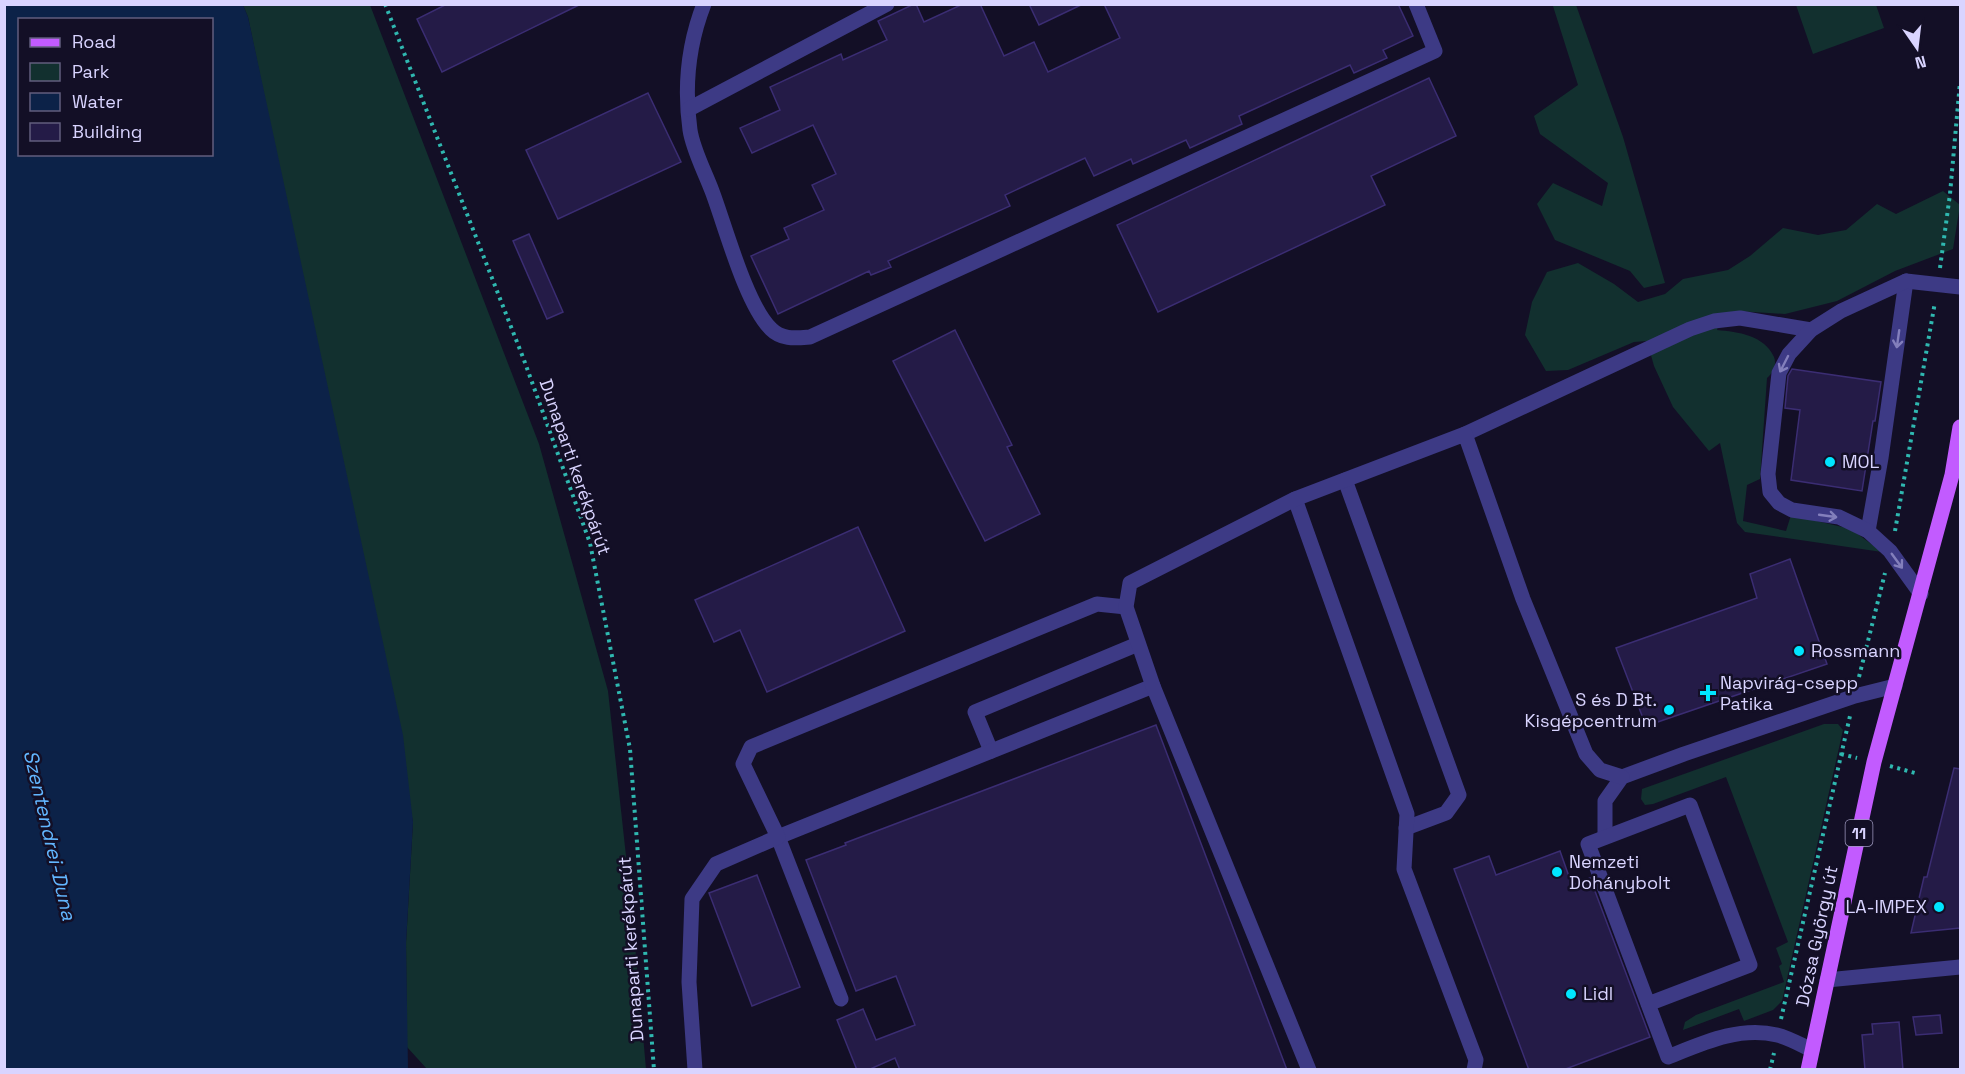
<svg xmlns="http://www.w3.org/2000/svg" width="1965" height="1074" viewBox="0 0 1965 1074" font-family="'Space Grotesk',sans-serif">
<rect width="100%" height="100%" fill="#130f26"/>
<!-- green -->
<g fill="#12302f">
<path d="M 243,5 L 370,5 L 539,444 L 608,691 L 632,911 L 646,1069 L 427,1069 L 407,1047 L 406,943 L 413,822 L 248,17 Z"/>
<path d="M 1559,5 L 1576,5 L 1623,137 L 1665,283 L 1644,288 L 1630,271 L 1555,240 L 1537,204 L 1553,183 L 1602,206 L 1608,183 L 1540,134 L 1534,116 L 1578,85 L 1553,6 Z"/>
<path d="M 1796,5 L 1876,5 L 1884,28 L 1813,54 Z"/>
<path d="M 1943,191 L 1960,205 L 1953,249 L 1895,271 L 1837,301 L 1785,314 L 1737,311 L 1718,326 L 1717,330 C 1738,332 1764,335 1774,357 C 1777,365 1773,373 1767,378 L 1760,479 L 1747,485 L 1743,521 L 1786,531 L 1791,515 L 1851,529 L 1882,552 L 1745,532 L 1737,523 L 1720,443 L 1709,451 L 1673,407 L 1654,366 L 1647,341 L 1634,342 L 1568,370 L 1546,371 L 1525,335 L 1532,302 L 1547,272 L 1578,263 L 1614,284 L 1638,302 L 1665,294 L 1683,279 L 1728,270 L 1750,256 L 1783,228 L 1818,235 L 1846,230 L 1877,204 L 1896,214 Z"/>
<path d="M 1824,724 L 1838,724 L 1843,730 L 1782,1001 L 1773,1010 L 1744,1021 L 1739,1009 L 1683,1030 L 1685,1022 L 1696,1015 L 1784,982 L 1779,966 L 1782,964 L 1776,948 L 1788,942 L 1726,777 L 1653,804 L 1645,805 L 1641,799 L 1642,789 Z"/>
</g>
<!-- water -->
<path fill="#0c2248" fill-rule="evenodd" d="M 5,4 L 243,5 L 248,17 L 403,735 L 413,822 L 406,943 L 408,1069 L 5,1069 ZM 20,20 L 212,20 L 212,154 L 20,154 Z"/>
<!-- building -->
<g fill="#241b47" stroke="#3b2d73" stroke-width="1.5">
<path d="M 447,4 L 581,4 L 442,72 L 417,19 Z"/>
<path d="M 914,4 L 916,4 L 924,22 L 963,4 L 980,4 L 1004,56 L 1034,42 L 1048,72 L 1120,38 L 1104,4 L 1398,4 L 1413,36 L 1383,50 L 1387,58 L 1354,73 L 1350,65 L 1239,116 L 1242,124 L 1190,148 L 1186,140 L 1133,164 L 1131,159 L 1094,176 L 1085,158 L 1005,195 L 1010,206 L 888,261 L 891,267 L 871,275 L 869,271 L 778,314 L 751,256 L 789,239 L 784,228 L 824,210 L 812,185 L 836,174 L 813,125 L 752,153 L 740,128 L 780,110 L 770,87 L 841,54 L 843,60 L 887,40 L 878,21 Z"/>
<path d="M 1029,4 L 1083,4 L 1039,25 Z"/>
<path d="M 1429,78 L 1456,136 L 1371,176 L 1385,205 L 1158,312 L 1117,225 Z"/>
<path d="M 648,93 L 681,162 L 558,219 L 526,150 Z"/>
<path d="M 529,234 L 563,312 L 547,319 L 513,241 Z"/>
<path d="M 955,330 L 1012,445 L 1007,447 L 1040,514 L 985,541 L 893,361 Z"/>
<path d="M 1792,369 L 1881,382 L 1875,421 L 1873,421 L 1862,491 L 1791,480 L 1800,410 L 1785,408 L 1788,376 Z"/>
<path d="M 858,527 L 905,631 L 767,692 L 740,630 L 714,642 L 695,600 Z"/>
<path d="M 1790,559 L 1827,664 L 1646,726 L 1616,648 L 1757,598 L 1750,574 Z"/>
<path d="M 1156,725 L 1287,1070 L 900,1070 L 895,1058 L 868,1070 L 857,1070 L 837,1020 L 863,1009 L 876,1040 L 915,1025 L 896,976 L 856,991 L 806,860 L 846,845 L 845,843 Z"/>
<path d="M 1954,768 L 1960,769 L 1960,928 L 1911,933 L 1924,877 L 1927,877 Z"/>
<path d="M 1560,851 L 1572,885 L 1590,878 L 1650,1037 L 1563,1070 L 1529,1070 L 1454,869 L 1489,856 L 1496,875 Z"/>
<path d="M 757,875 L 800,987 L 752,1006 L 709,893 Z"/>
<path d="M 1940,1015 L 1942,1033 L 1916,1035 L 1913,1017 Z"/>
<path d="M 1899,1022 L 1903,1070 L 1865,1070 L 1862,1035 L 1873,1034 L 1872,1024 Z"/>
</g>
<g fill="none" stroke-linecap="round" stroke-linejoin="round">
<!-- path -->
<g stroke="#2fb8b0" stroke-width="4" stroke-dasharray="3 4.5" stroke-linecap="butt">
<path d="M 385,4 L 524,360 L 590,543 L 630,749 L 654,1070"/>
<path d="M 1940,268 L 1950,194 L 1960,82"/>
<path d="M 1895,531 L 1935,302"/>
<path d="M 1859,677 L 1885,573"/>
<path d="M 1841,754 L 1857,758"/>
<path d="M 1890,766 L 1915,773"/>
<path d="M 1781,1019 L 1850,716"/>
<path d="M 1770,1070 L 1774,1053"/>
</g>
<!-- minor -->
<g stroke="#3d3a85" stroke-width="15">
<path d="M 704,4 C 688,45 684,87 690,130 C 693,150 705,172 712,191 C 725,225 746,305 771,329 C 782,340 796,338 810,337 L 1435,51 L 1416,4"/>
<path d="M 689,109 L 887,4"/>
<path d="M 1465,434 L 1690,329 L 1714,321 L 1740,318 L 1811,330"/>
<path d="M 1345,480 L 1459,795 L 1446,813 L 1406,828"/>
<path d="M 1295,499 L 1407,814 L 1404,869 L 1476,1060 L 1474,1070"/>
<path d="M 1868,531 L 1881,458 L 1906,281"/>
<path d="M 1921,594 L 1890,551 L 1868,531 L 1839,517 L 1792,510 L 1779,503 L 1770,492 L 1768,474 L 1779,373 L 1789,354 L 1811,330 L 1841,311 L 1906,281 L 1960,287"/>
<path d="M 991,751 L 975,712 L 1138,644"/>
<path d="M 1605,837 L 1605,801 L 1622,777 L 1684,754 L 1855,696 L 1895,686"/>
<path d="M 1827,980 L 1960,967"/>
<path d="M 841,999 L 778,837 L 1153,686"/>
<path d="M 1648,1004 L 1750,965 L 1690,805 L 1588,844 C 1614,915 1641,986 1668,1057 C 1703,1043 1739,1026 1777,1035 C 1789,1038 1801,1045 1812,1050"/>
<path d="M 695,1070 L 689,982 L 692,899 L 716,864 L 778,837 L 743,764 L 751,747 L 1097,604 L 1126,607"/>
<path d="M 1309,1070 L 1153,686 L 1126,607 L 1130,583 L 1295,499 L 1465,434 L 1523,599 L 1586,754 L 1600,770 L 1622,777"/>
</g>
<!-- major -->
<path stroke="#c25bff" stroke-width="15" d="M 1808,1070 L 1874,762 L 1952,475 L 1960,427"/>
</g>
<!-- one-way arrows -->
<defs><path id="oneway-shaft" d="M-6 0H5M1.5-3L5.5 0L1.5 3" fill="none" stroke-width="1.6" stroke-linecap="round" stroke-linejoin="round" transform="scale(1.5)"/></defs>
<g stroke="#837fbc">
<use href="#oneway-shaft" transform="translate(1898 339) rotate(98)"/>
<use href="#oneway-shaft" transform="translate(1784 364) rotate(117)"/>
<use href="#oneway-shaft" transform="translate(1828 516) rotate(8)"/>
<use href="#oneway-shaft" transform="translate(1897 561) rotate(54)"/>
</g>
<!-- markers -->
<g fill="#00e5ff" stroke="#130f26" stroke-width="2">
<circle cx="1830" cy="462" r="6"/>
<circle cx="1799" cy="651" r="6"/>
<path d="M1705 684h6v6h6v6h-6v6h-6v-6h-6v-6h6z"/>
<circle cx="1669" cy="710" r="6"/>
<circle cx="1557" cy="872" r="6"/>
<circle cx="1939" cy="907" r="6"/>
<circle cx="1571" cy="994" r="6"/>
</g>
<g text-anchor="middle" stroke-width="5" stroke-linejoin="round" paint-order="stroke">
<!-- shield labels -->
<rect fill="#130f26" stroke="#9e99be" stroke-width="1.5" x="1845.5" y="820" width="27" height="26" rx="4.5"/>
<g font-size="16" font-weight="bold" fill="#d9d4ff">
<text x="1859" y="839">11</text>
</g>
<!-- poi labels -->
<g font-size="18" fill="#d9d4ff" stroke="#130f26" text-anchor="start">
<text x="1842" y="468">MOL</text>
<text x="1811" y="657">Rossmann</text>
<text x="1720" y="689">Napvirág-csepp<tspan x="1720" dy="21">Patika</tspan></text>
<text x="1657" y="706" text-anchor="end">S és D Bt.<tspan x="1657" dy="21">Kisgépcentrum</tspan></text>
<text x="1569" y="868">Nemzeti<tspan x="1569" dy="21">Dohánybolt</tspan></text>
<text x="1927" y="913" text-anchor="end">LA-IMPEX</text>
<text x="1583" y="1000">Lidl</text>
</g>
<!-- street labels -->
<g font-size="18" fill="#d9d4ff" stroke="#130f26">
<text transform="translate(575 467) rotate(71)" y="6">Dunaparti kerékpárút</text>
<text transform="translate(1817 936) rotate(-78)" y="6">Dózsa György út</text>
<text transform="translate(631 949) rotate(-94)" y="6">Dunaparti kerékpárút</text>
</g>
<!-- water labels -->
<g font-size="20" font-style="italic" fill="#62b6ff" stroke="#130f26">
<text transform="translate(50 835) rotate(77)" y="7">Szentendrei-Duna</text>
</g>
</g>
<!-- border -->
<rect width="1965" height="1074" fill="none" stroke="#d9d4ff" stroke-width="12"/>
<!-- legend -->
<rect x="18" y="18" width="195" height="138" fill="#130f26" stroke="#625e7d" stroke-width="1.5"/>
<rect x="30" y="38" width="30" height="9" fill="#c25bff" stroke="#625e7d" stroke-width="1.5"/>
<text x="72" y="48" font-size="18" fill="#d9d4ff">Road</text>
<rect x="30" y="63" width="30" height="18" fill="#12302f" stroke="#625e7d" stroke-width="1.5"/>
<text x="72" y="78" font-size="18" fill="#d9d4ff">Park</text>
<rect x="30" y="93" width="30" height="18" fill="#0c2248" stroke="#625e7d" stroke-width="1.5"/>
<text x="72" y="108" font-size="18" fill="#d9d4ff">Water</text>
<rect x="30" y="123" width="30" height="18" fill="#241b47" stroke="#625e7d" stroke-width="1.5"/>
<text x="72" y="138" font-size="18" fill="#d9d4ff">Building</text>
<!-- north arrow -->
<g transform="translate(1917 48) rotate(166)" stroke="#130f26" stroke-width="4.5" paint-order="stroke">
<path d="M0-4.5L10 22L0 15L-10 22Z" fill="#d9d4ff"/>
<text y="-9" font-size="16" font-weight="bold" text-anchor="middle" fill="#d9d4ff">N</text>
</g>
</svg>
